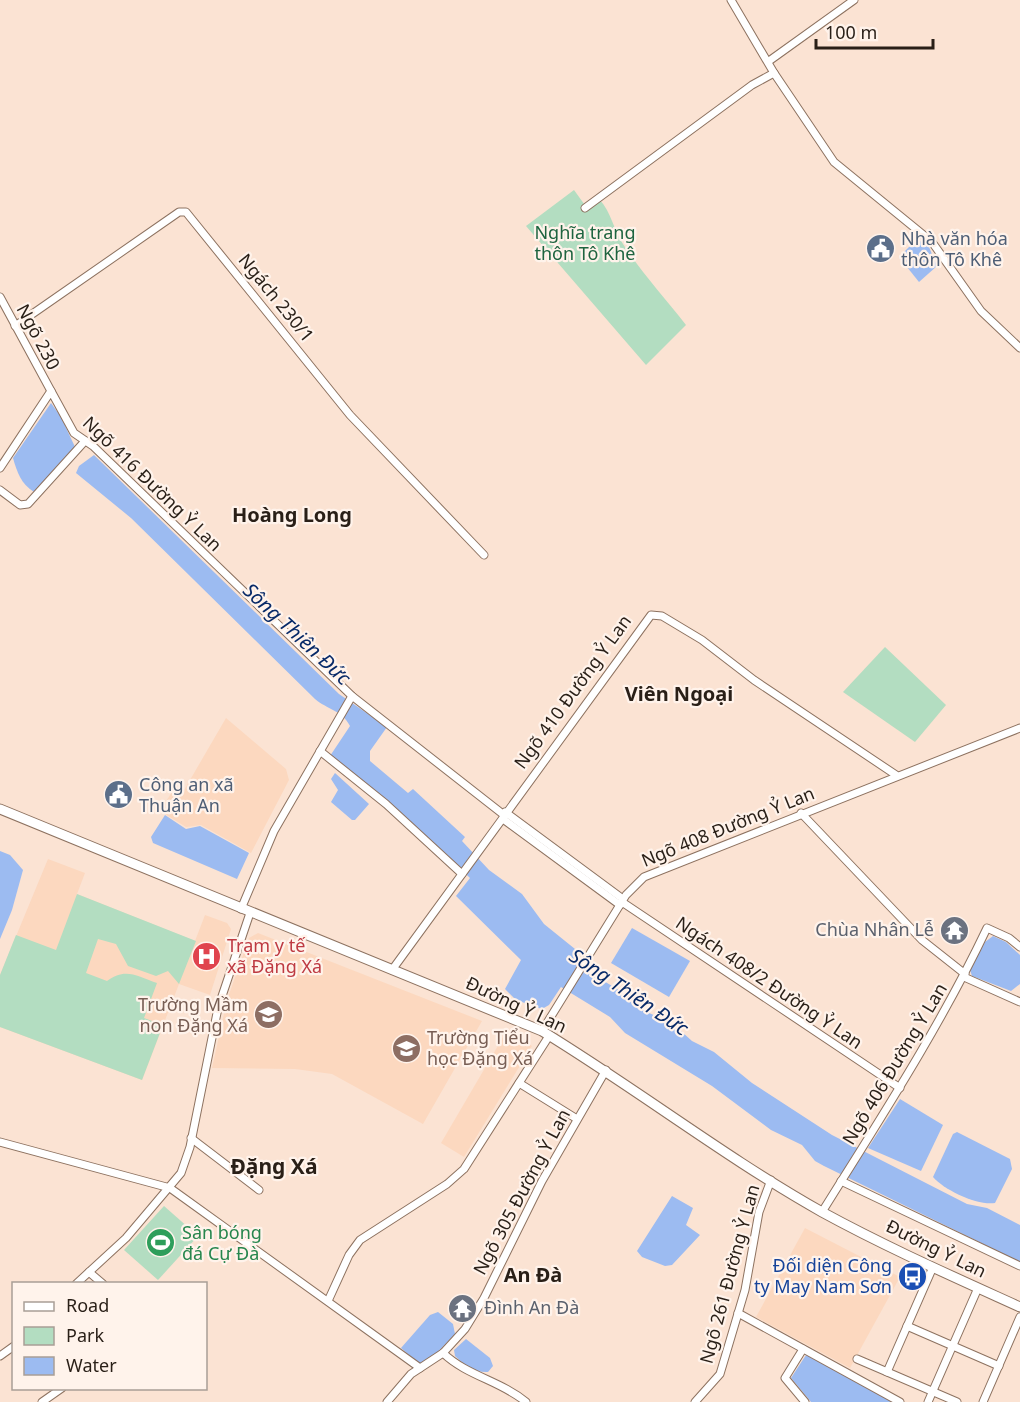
<svg xmlns="http://www.w3.org/2000/svg" width="1020" height="1402" viewBox="0 0 1020 1402" font-family="'Noto Sans',sans-serif">
<rect width="100%" height="100%" fill="#fbe3d3"/>
<!-- built -->
<g fill="#fcd8bf">
<path d="M 226,718 L 286,769 L 289,780 L 251,853 L 201,825 L 186,827 L 160,811 L 175,787 L 183,792 Z"/>
<path d="M 48,859 L 85,873 L 77,894 L 195,941 L 205,915 L 227,923 L 231,929 L 210,995 L 179,984 L 142,1080 L 0,1027 L 0,975 Z"/>
<path d="M 258,933 L 482,1021 L 423,1124 L 332,1074 L 295,1069 L 212,1068 L 227,1000 L 249,938 Z"/>
<path d="M 506,1032 L 532,1046 L 464,1157 L 441,1143 Z"/>
<path d="M 805,1228 L 900,1277 L 850,1368 L 756,1317 Z"/>
</g>
<!-- green -->
<g fill="#b3ddc1">
<path d="M 574,190 L 587,208 L 599,199 C 612,213 613,229 623,244 C 641,272 665,298 686,325 L 646,365 L 526,226 Z"/>
<path d="M 885,647 L 946,705 L 915,742 L 843,692 Z"/>
<path d="M 77,894 L 196,941 L 179,984 L 168,971 L 156,976 L 128,966 L 116,944 L 98,939 L 86,973 L 107,981 C 125,967 137,976 157,983 L 144,1018 L 163,1025 L 142,1080 L 0,1027 L 0,975 L 16,935 L 56,950 Z"/>
<path d="M 164,1206 L 198,1236 L 158,1280 L 124,1250 Z"/>
</g>
<!-- water -->
<g fill="#9cbbf1">
<path d="M 917,239 L 929,247 L 937,266 L 919,282 L 899,257 Z"/>
<path d="M 51,403 L 61,417 L 75,447 L 34,492 C 21,484 17,472 13,458 Z"/>
<path d="M 94,455 L 339,694 L 387,727 L 370,751 L 370,761 L 408,793 L 413,789 L 465,837 L 462,841 L 489,870 L 522,894 L 544,924 L 575,949 L 577,957 L 573,963 L 636,1000 L 649,1013 L 672,1023 L 692,1041 L 714,1052 L 752,1083 L 832,1135 L 967,1204 L 987,1208 L 1020,1225 L 1020,1262 L 824,1166 L 815,1161 L 802,1145 L 771,1130 L 712,1086 L 625,1033 L 610,1017 L 561,987 L 549,1005 L 542,1009 L 516,1000 L 505,989 L 521,960 L 456,896 L 470,878 L 397,809 L 330,756 L 350,726 C 342,710 328,710 315,699 L 131,518 L 76,473 L 79,466 Z"/>
<path d="M 335,773 L 369,804 L 355,820 L 352,820 L 331,802 L 338,790 L 331,779 Z"/>
<path d="M 165,815 L 186,829 L 200,826 L 249,853 L 237,879 L 153,843 L 151,837 Z"/>
<path d="M 0,851 L 10,855 L 23,870 L 12,910 L 0,939 Z"/>
<path d="M 632,928 L 690,961 L 669,997 L 611,963 Z"/>
<path d="M 993,936 L 1006,942 L 1020,955 L 1020,984 L 1011,991 L 972,976 L 970,970 L 985,942 Z"/>
<path d="M 900,1099 L 943,1125 L 921,1171 L 868,1148 Z"/>
<path d="M 957,1132 L 1010,1159 L 1012,1169 L 995,1203 C 978,1206 944,1190 933,1177 L 953,1134 Z"/>
<path d="M 672,1196 L 693,1208 L 686,1225 L 700,1235 L 672,1265 L 665,1266 L 642,1257 L 637,1251 Z"/>
<path d="M 438,1312 L 453,1324 L 455,1334 L 432,1358 L 419,1364 L 401,1348 L 430,1315 Z"/>
<path d="M 466,1339 L 490,1358 L 493,1366 L 488,1372 C 475,1373 463,1364 455,1356 L 454,1350 Z"/>
<path d="M 806,1355 L 809,1356 L 894,1402 L 811,1402 L 791,1378 Z"/>
</g>
<g fill="none" stroke-linecap="round" stroke-linejoin="round">
<defs>
<g id="minor">
<path d="M 731,0 L 774,73 L 834,162 L 932,242 L 981,311 L 1020,348"/>
<path d="M 769,61 L 854,0"/>
<path d="M 585,208 L 752,85 L 774,73"/>
<path d="M 0,297 L 51,391"/>
<path d="M 15,326 L 179,212 L 186,212 L 350,415 L 484,555"/>
<path d="M 0,468 L 51,391 L 74,433 L 93,446 L 352,696 L 504,815"/>
<path d="M 0,490 L 20,505 L 28,504 L 85,441"/>
<path d="M 320,751 L 386,804 L 462,874"/>
<path d="M 505,812 L 623,899"/>
<path d="M 801,813 L 922,940 L 965,974"/>
<path d="M 503,819 L 620,905"/>
<path d="M 622,902 L 900,1088"/>
<path d="M 241,909 L 274,831 L 352,696"/>
<path d="M 392,970 L 651,615 L 662,616 L 702,640 L 754,680 L 896,775"/>
<path d="M 964,977 L 1020,1002"/>
<path d="M 542,1031 L 626,895 L 644,877 L 1020,728"/>
<path d="M 519,1083 L 577,1119"/>
<path d="M 191,1138 L 259,1190"/>
<path d="M 0,1142 L 170,1188 L 420,1368"/>
<path d="M 841,1181 L 1020,1266"/>
<path d="M 822,1212 C 880,1119 940,1027 987,928 L 1009,938 L 1020,947"/>
<path d="M 89,1272 L 103,1284"/>
<path d="M 76,1284 L 126,1238 L 181,1173 L 190,1147 L 218,1008 L 250,913"/>
<path d="M 328,1301 L 349,1255 L 360,1240 L 447,1184 L 464,1169 L 549,1036"/>
<path d="M 738,1313 L 900,1402"/>
<path d="M 907,1326 L 999,1366"/>
<path d="M 803,1349 L 785,1378 L 805,1402"/>
<path d="M 443,1353 C 467,1376 501,1381 526,1402"/>
<path d="M 0,1356 L 14,1346"/>
<path d="M 857,1359 L 957,1402"/>
<path d="M 887,1372 L 933,1267"/>
<path d="M 42,1402 L 62,1388"/>
<path d="M 387,1402 L 411,1374 L 443,1353 L 465,1329 L 484,1298 L 542,1181 L 606,1070"/>
<path d="M 695,1402 L 720,1374 L 745,1290 L 759,1212 L 771,1180"/>
<path d="M 928,1402 L 978,1288"/>
<path d="M 983,1402 L 1020,1317"/>
</g>
<path id="secondary" d="M 0,809 L 542,1031 C 637,1089 726,1158 822,1212 C 886,1247 954,1277 1020,1307"/>
</defs>
<!-- minor casing -->
<use href="#minor" stroke="#8d7260" stroke-width="9"/>
<!-- secondary casing -->
<use href="#secondary" stroke="#8d7260" stroke-width="11"/>
<!-- minor -->
<use href="#minor" stroke="#fff" stroke-width="7"/>
<!-- secondary -->
<use href="#secondary" stroke="#fff" stroke-width="9"/>
</g>
<!-- icons -->
<defs>
<symbol id="civic-disc" viewBox="-11 -11 22 22"><circle r="9.5" fill="#5c6f8a" stroke="#fff3eb"/><path d="M-.6-6.5H3V-4.5H.6V-3L4-1V1h2V6H-6V1h2V-1L-.6-3ZM-1.2 2.5V6h2.4V2.5Z" fill="#fff"/></symbol>
<symbol id="temple-disc" viewBox="-11 -11 22 22"><circle r="9.5" fill="#6b7280" stroke="#fff3eb"/><path d="M0-6L5-2H3V0L6.5 2.5H4V6H1.5V3h-3V6H-4V2.5H-6.5L-3 0V-2H-5Z" fill="#fff"/></symbol>
<symbol id="hospital-disc" viewBox="-11 -11 22 22"><circle r="9.5" fill="#e0444e" stroke="#fff3eb"/><path d="M-5-5h3v3.5h4V-5h3V5h-3V1.5h-4V5h-3Z" fill="#fff"/></symbol>
<symbol id="school-disc" viewBox="-11 -11 22 22"><circle r="9.5" fill="#8d6e63" stroke="#fff3eb"/><path d="M0-5L7-2L0 1L-7-2ZM-4 1L0 2.5L4 1V4Q0 6-4 4Z" fill="#fff"/></symbol>
<symbol id="stadium-disc" viewBox="-11 -11 22 22"><circle r="9.5" fill="#2e9e5b" stroke="#fff3eb"/><path d="M0-5a6.5 5 0 1 0 0 10a6.5 5 0 1 0 0-10ZM-3.5-1.8h7v3.6h-7Z" fill="#fff"/></symbol>
<symbol id="bus-disc" viewBox="-11 -11 22 22"><circle r="9.5" fill="#1a4fb4" stroke="#fff3eb"/><path d="M-5-6H5V4H4V6H2V4H-2V6H-4V4H-5ZM-3.5-4V0h7V-4ZM-3.5 1.2v1.5H-2V1.2ZM2 1.2v1.5H3.5V1.2Z" fill="#fff"/></symbol>
</defs>
<g fill-rule="evenodd">
<use href="#civic-disc" x="864" y="232" width="33" height="33"/>
<use href="#civic-disc" x="102" y="778" width="33" height="33"/>
<use href="#temple-disc" x="938" y="914" width="33" height="33"/>
<use href="#hospital-disc" x="190" y="940" width="33" height="33"/>
<use href="#school-disc" x="252" y="998" width="33" height="33"/>
<use href="#school-disc" x="390" y="1032" width="33" height="33"/>
<use href="#stadium-disc" x="144" y="1226" width="33" height="33"/>
<use href="#bus-disc" x="896" y="1260" width="33" height="33"/>
<use href="#temple-disc" x="446" y="1292" width="33" height="33"/>
</g>
<g text-anchor="middle" stroke-width="4.5" stroke-linejoin="round" paint-order="stroke">
<!-- park labels -->
<g font-size="18" fill="#1e643f" stroke="#fff3eb">
<text x="585" y="239">Nghĩa trang<tspan x="585" dy="21">thôn Tô Khê</tspan></text>
</g>
<!-- service labels -->
<g font-size="18" fill="#4e5e75" stroke="#fff3eb" text-anchor="start">
<text x="901" y="245">Nhà văn hóa<tspan x="901" dy="21">thôn Tô Khê</tspan></text>
<text x="139" y="791">Công an xã<tspan x="139" dy="21">Thuận An</tspan></text>
</g>
<!-- street labels -->
<g font-size="18" fill="#291f17" stroke="#fff3eb">
<text transform="translate(276 298) rotate(51)" y="6">Ngách 230/1</text>
<text transform="translate(38 337) rotate(62)" y="6">Ngõ 230</text>
<text transform="translate(152 484) rotate(44)" y="6">Ngõ 416 Đường Ỷ Lan</text>
<text transform="translate(573 692) rotate(-54)" y="6">Ngõ 410 Đường Ỷ Lan</text>
<text transform="translate(728 827) rotate(-22)" y="6">Ngõ 408 Đường Ỷ Lan</text>
<text transform="translate(769 983) rotate(34)" y="6">Ngách 408/2 Đường Ỷ Lan</text>
<text transform="translate(516 1005) rotate(25)" y="6">Đường Ỷ Lan</text>
<text transform="translate(895 1064) rotate(-59)" y="6">Ngõ 406 Đường Ỷ Lan</text>
<text transform="translate(522 1192) rotate(-62)" y="6">Ngõ 305 Đường Ỷ Lan</text>
<text transform="translate(936 1249) rotate(26)" y="6">Đường Ỷ Lan</text>
<text transform="translate(730 1274) rotate(-75)" y="6">Ngõ 261 Đường Ỷ Lan</text>
</g>
<!-- worship labels -->
<g font-size="18" fill="#5b616d" stroke="#fff3eb" text-anchor="end">
<text x="934" y="936">Chùa Nhân Lễ</text>
<text x="484" y="1314" text-anchor="start">Đình An Đà</text>
</g>
<!-- health labels -->
<g font-size="18" fill="#be3a42" stroke="#fff3eb" text-anchor="start">
<text x="227" y="952">Trạm y tế<tspan x="227" dy="21">xã Đặng Xá</tspan></text>
</g>
<!-- education labels -->
<g font-size="18" fill="#785e54" stroke="#fff3eb" text-anchor="end">
<text x="248" y="1011">Trường Mầm<tspan x="248" dy="21">non Đặng Xá</tspan></text>
<text x="427" y="1044" text-anchor="start">Trường Tiểu<tspan x="427" dy="21">học Đặng Xá</tspan></text>
</g>
<!-- leisure labels -->
<g font-size="18" fill="#27864d" stroke="#fff3eb" text-anchor="start">
<text x="182" y="1239">Sân bóng<tspan x="182" dy="21">đá Cự Đà</tspan></text>
</g>
<!-- transit labels -->
<g font-size="18" fill="#164399" stroke="#fff3eb" text-anchor="end">
<text x="892" y="1272">Đối diện Công<tspan x="892" dy="21">ty May Nam Sơn</tspan></text>
</g>
<!-- neighbourhood labels -->
<g font-size="20" font-weight="bold" fill="#291f17" stroke="#fff3eb">
<text x="292" y="522">Hoàng Long</text>
<text x="679" y="701">Viên Ngoại</text>
<text x="533" y="1282">An Đà</text>
</g>
<!-- water labels -->
<g font-size="20" font-style="italic" fill="#082a68" stroke="#fff3eb">
<text transform="translate(297 634) rotate(43)" y="7">Sông Thiên Đức</text>
<text transform="translate(629 992) rotate(34)" y="7">Sông Thiên Đức</text>
</g>
<!-- quarter labels -->
<g font-size="21" font-weight="bold" fill="#291f17" stroke="#fff3eb">
<text x="274" y="1174">Đặng Xá</text>
</g>
</g>
<!-- legend -->
<rect x="12" y="1282" width="195" height="108" fill="#fff3eb" stroke="#a99e96" stroke-width="1.5"/>
<rect x="24" y="1302" width="30" height="9" fill="#ffffff" stroke="#a99e96" stroke-width="1.5"/>
<text x="66" y="1312" font-size="18" fill="#291f17">Road</text>
<rect x="24" y="1327" width="30" height="18" fill="#b3ddc1" stroke="#a99e96" stroke-width="1.5"/>
<text x="66" y="1342" font-size="18" fill="#291f17">Park</text>
<rect x="24" y="1357" width="30" height="18" fill="#9cbbf1" stroke="#a99e96" stroke-width="1.5"/>
<text x="66" y="1372" font-size="18" fill="#291f17">Water</text>
<!-- scale -->
<path d="M816 39v9h117v-9" fill="none" stroke="#291f17" stroke-width="3"/>
<text x="825" y="39" font-size="18" fill="#291f17" stroke="#fff3eb" stroke-width="4.5" paint-order="stroke">100 m</text>
</svg>
